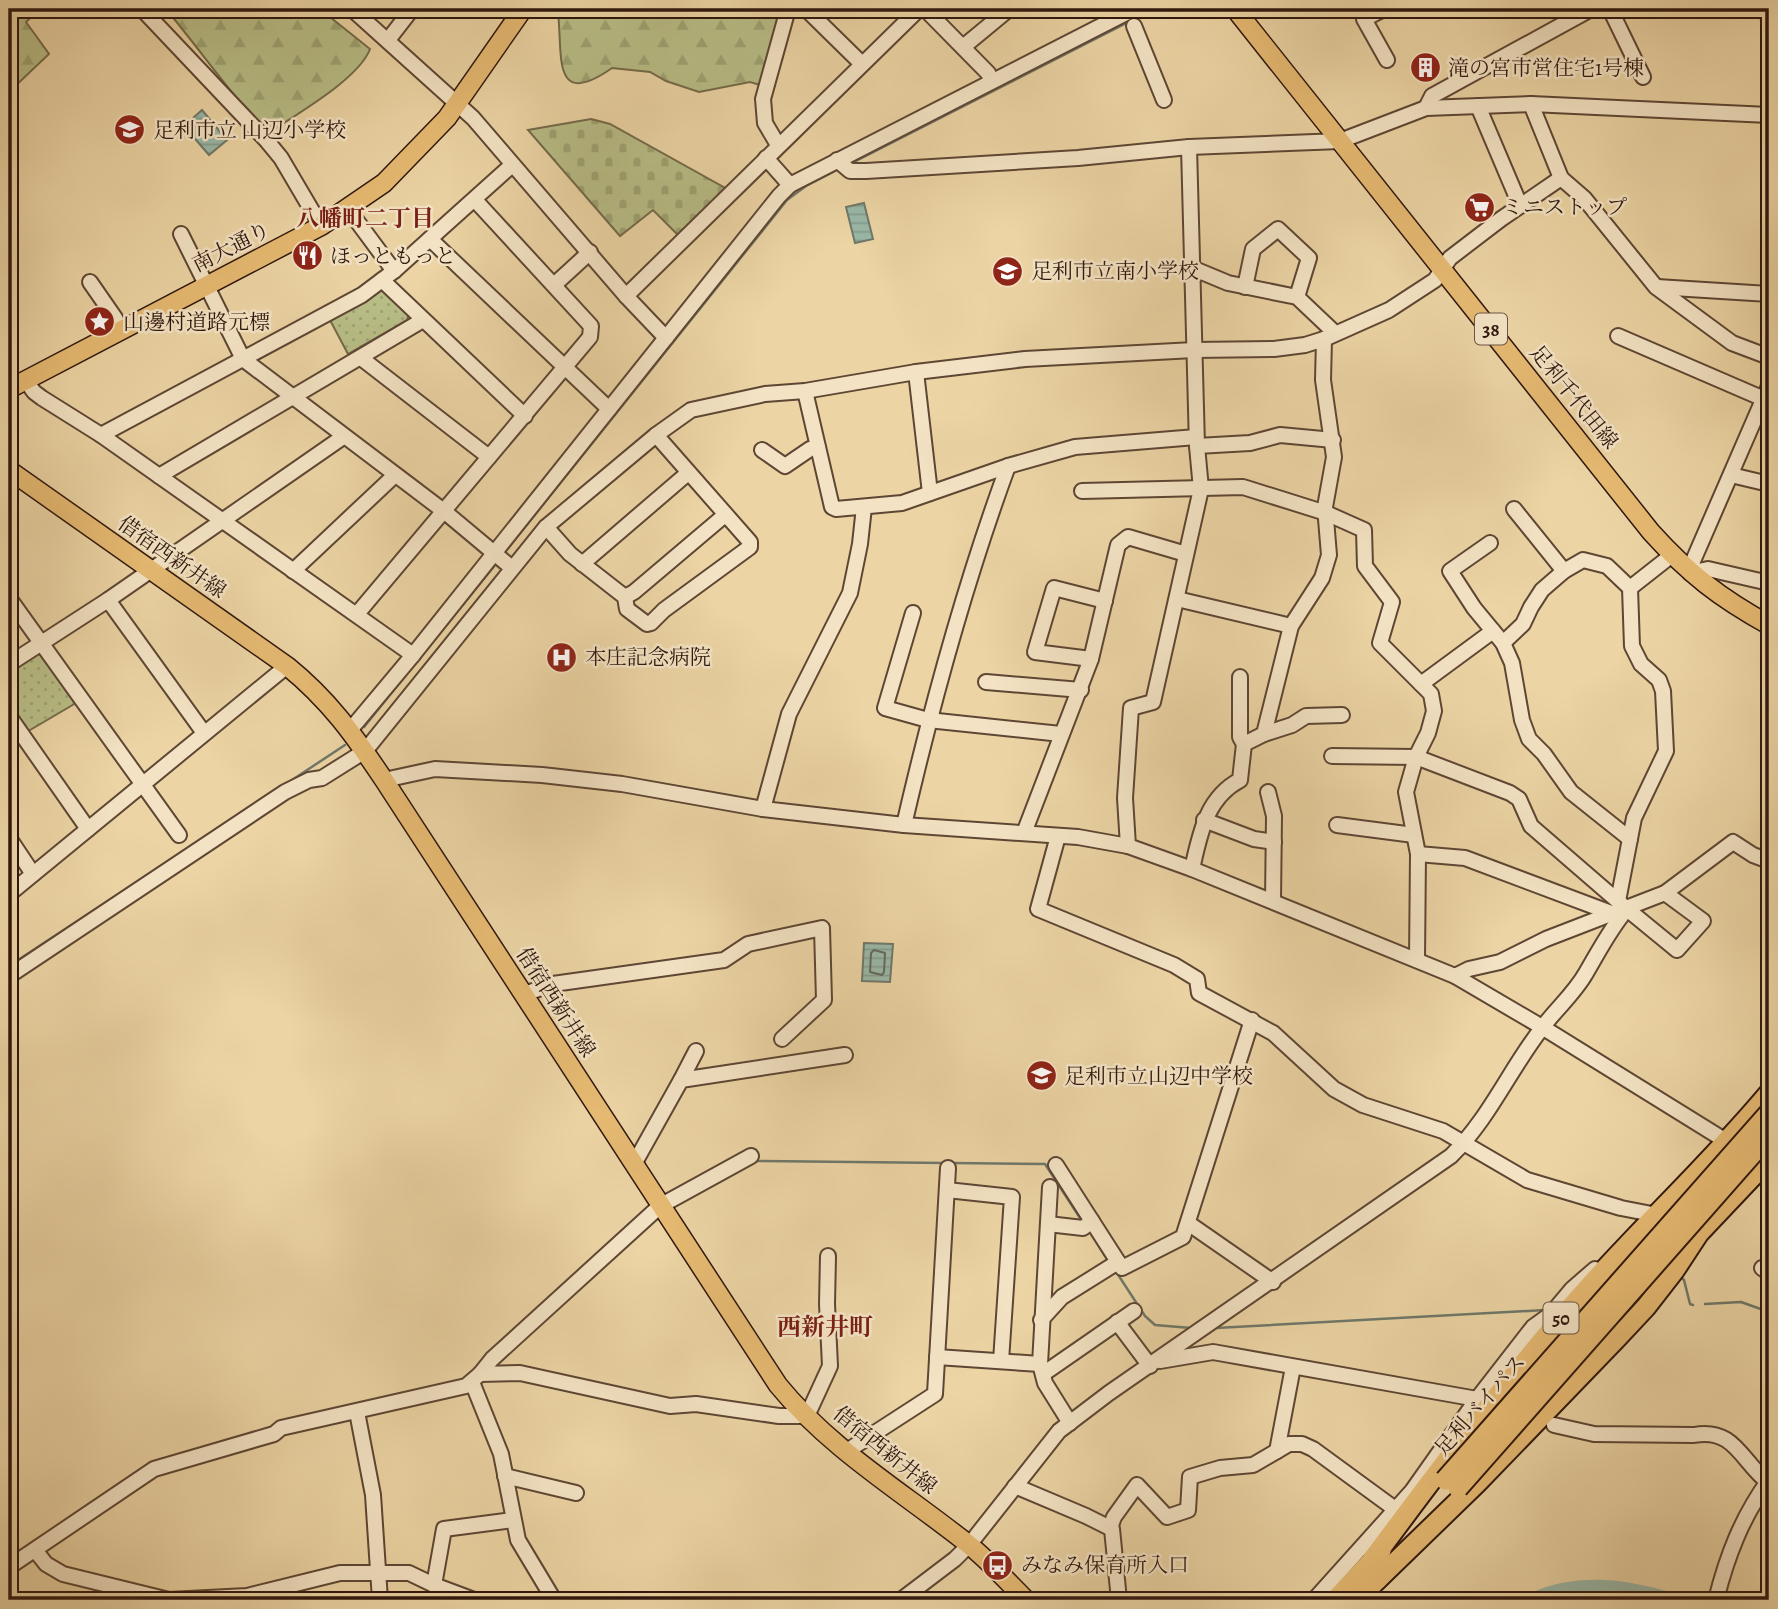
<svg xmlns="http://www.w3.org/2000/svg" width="1778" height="1609" viewBox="0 0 1778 1609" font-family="Alegreya,'Noto Serif JP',serif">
<defs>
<pattern id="grass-dots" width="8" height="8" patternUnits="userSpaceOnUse" patternTransform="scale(1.75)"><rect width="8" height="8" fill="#b8bd86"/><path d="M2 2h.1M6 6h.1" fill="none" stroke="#9ea272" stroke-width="1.8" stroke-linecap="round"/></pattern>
<pattern id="forest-firs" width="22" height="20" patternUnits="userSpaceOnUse" patternTransform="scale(1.75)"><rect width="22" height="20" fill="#b8bd86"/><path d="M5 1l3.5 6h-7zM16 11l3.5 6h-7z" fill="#9ea272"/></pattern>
<pattern id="cemetery-stones" width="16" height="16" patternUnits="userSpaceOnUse" patternTransform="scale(1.75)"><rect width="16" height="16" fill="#b8bd86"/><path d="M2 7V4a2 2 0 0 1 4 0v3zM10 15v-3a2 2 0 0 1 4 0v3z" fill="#9ea272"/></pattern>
<pattern id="water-rules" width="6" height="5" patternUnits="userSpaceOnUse" patternTransform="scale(1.75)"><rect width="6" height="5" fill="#99b8a8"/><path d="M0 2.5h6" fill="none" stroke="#849d8f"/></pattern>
</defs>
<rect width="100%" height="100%" fill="#ecd4a4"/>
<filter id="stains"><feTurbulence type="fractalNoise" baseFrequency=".00286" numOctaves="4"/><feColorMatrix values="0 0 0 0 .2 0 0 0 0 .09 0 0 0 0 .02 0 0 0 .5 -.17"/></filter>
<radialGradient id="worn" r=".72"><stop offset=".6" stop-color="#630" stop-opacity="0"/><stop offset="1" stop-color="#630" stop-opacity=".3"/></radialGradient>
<!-- grass -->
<g fill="url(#grass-dots)" stroke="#746a4a" stroke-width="2">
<path d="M 382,289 L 409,313 L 407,320 L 348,354 L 330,320 L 376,290 Z"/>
<path d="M 39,648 L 76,703 L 25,733 L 9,709 L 9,669 Z"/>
</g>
<!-- forest -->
<g fill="url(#forest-firs)" stroke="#746a4a" stroke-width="2">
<path d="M 9,9 L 40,9 L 26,22 L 49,54 L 9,92 Z"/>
<path d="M 166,9 L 320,9 L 370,49 C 359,79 295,115 267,134 C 231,94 200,50 166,9 Z"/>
<path d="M 545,9 L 783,9 L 760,85 L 750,82 L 699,92 L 666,81 L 650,72 L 612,68 C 551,111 563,54 558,13 Z"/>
</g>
<!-- cemetery -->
<path fill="url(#cemetery-stones)" stroke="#746a4a" stroke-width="2" d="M 591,119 L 610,124 L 727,189 L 680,237 L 653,210 L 620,236 L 528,130 Z"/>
<!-- water -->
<g fill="url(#water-rules)" stroke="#6f786a" stroke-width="2">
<path d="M 202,110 L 227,140 L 209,155 L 184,126 Z"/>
<path d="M 864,203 L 873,239 L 855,243 L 846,207 Z"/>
<path d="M 864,943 L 893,944 L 890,982 L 862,981 Z"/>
</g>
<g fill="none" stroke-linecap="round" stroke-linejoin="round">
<!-- shore -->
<path stroke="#64685b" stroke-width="2" d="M 874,950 L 885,953 L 884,972 L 882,975 L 870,972 L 871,953 Z"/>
<!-- stream -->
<g stroke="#6f786a" stroke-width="2.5">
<path d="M 850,164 L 1154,9"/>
<path d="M 505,552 L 787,200 L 806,186 L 835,171"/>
<path d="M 364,727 L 495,565"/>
<path d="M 286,784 L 345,745"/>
<path d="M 9,966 L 184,851"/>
<path d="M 952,1163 L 1045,1164 L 1082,1221"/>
<path d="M 749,1165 L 756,1161 L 945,1163"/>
<path d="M 1088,1229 L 1109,1262"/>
<path d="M 1115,1270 L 1145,1316 L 1155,1325 L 1191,1328"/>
<path d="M 1678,1275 L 1684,1280 L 1690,1304 L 1693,1305"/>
<path d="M 1705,1304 L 1741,1302 L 1769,1312"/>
<path d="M 1216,1328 L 1545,1310"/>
</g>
<!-- river -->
<path stroke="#99b8a8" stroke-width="18" d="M 1537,1600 C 1578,1582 1623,1588 1665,1600"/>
<defs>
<g id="minor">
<path d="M 142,9 L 267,141 L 281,158 L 321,226"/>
<path d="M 352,9 L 473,118 L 626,296 L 666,338"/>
<path d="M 806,9 L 862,64"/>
<path d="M 925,9 L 988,73 L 992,81"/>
<path d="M 1384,9 L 1364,19 L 1387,60"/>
<path d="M 1610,9 L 1643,77"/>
<path d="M 1765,9 L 1769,18"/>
<path d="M 1134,26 L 1164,100"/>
<path d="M 388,40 L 412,9"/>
<path d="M 963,47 L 1009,9"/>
<path d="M 1531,104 L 1561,178 L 1584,198 L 1656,287 L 1732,343 L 1769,357"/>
<path d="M 1478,106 L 1520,205"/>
<path d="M 1426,108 L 1432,96 L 1591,9"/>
<path d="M 778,145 L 765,123 L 763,99 L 788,9"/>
<path d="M 766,158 L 790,185"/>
<path d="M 837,160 L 850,171 L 866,171 L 1078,158 L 1189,147 L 1340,141 L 1426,108 L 1531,104 L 1769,115"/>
<path d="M 348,209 L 394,271"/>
<path d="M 181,234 L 243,359 L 445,512 L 512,568"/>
<path d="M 430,239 L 609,409"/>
<path d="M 1192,268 L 1228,283 L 1297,297 L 1335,333"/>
<path d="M 382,280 L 525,416"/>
<path d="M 90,282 L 115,318 L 121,330"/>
<path d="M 554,285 L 590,252"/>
<path d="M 1245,287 L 1253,249 L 1278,229 L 1309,258 L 1297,297"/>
<path d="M 1657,287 L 1769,294"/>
<path d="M 626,296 L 919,9"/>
<path d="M 1618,336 L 1764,399"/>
<path d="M 361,358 L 489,457"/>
<path d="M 916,372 L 930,493"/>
<path d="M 26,381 L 34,392 L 42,398 L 101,435 L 413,655"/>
<path d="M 1769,386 L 1693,561 L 1690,573 L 1708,569 L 1769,583"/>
<path d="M 805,391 L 832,507 L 836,509 L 902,503 L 1008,466 L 1075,447 L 1196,437"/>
<path d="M 101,435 L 362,295 L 394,271 L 512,165"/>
<path d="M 1197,446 L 1250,443 L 1280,435 L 1333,440"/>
<path d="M 762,450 L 785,466 L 810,449 L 818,448"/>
<path d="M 1731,475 L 1769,484"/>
<path d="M 159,476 L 423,320"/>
<path d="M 1082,491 L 1243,487 L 1326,513 L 1364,530 L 1365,566 L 1392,602 L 1380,643 L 1431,694 L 1434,711 L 1428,733 L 1416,757 L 1406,792 L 1418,854 L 1417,959"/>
<path d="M 1514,509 L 1564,571"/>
<path d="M 546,527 L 570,554 L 625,597 L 627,609 L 647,624 L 651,623 L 664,610 L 750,547 L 750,542 L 656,435"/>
<path d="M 1490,543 L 1450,571 L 1474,608 L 1503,643 L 1512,663 L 1522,720 L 1529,739 L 1544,754 L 1571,792 L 1630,839"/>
<path d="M 582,564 L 688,473"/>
<path d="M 293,571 L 395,475"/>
<path d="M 1630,588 L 1672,555"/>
<path d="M 625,597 L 634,592 L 725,515"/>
<path d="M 9,598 L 179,835"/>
<path d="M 1177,599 L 1291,626"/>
<path d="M 108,600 L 204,733"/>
<path d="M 913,613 L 885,708 L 928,720 L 1061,734"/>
<path d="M 357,614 L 590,337 L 591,326 L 475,200"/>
<path d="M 1503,643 L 1523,624 L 1531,607 L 1542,590 L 1564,571 L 1583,560 L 1607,566 L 1630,588 L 1632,646 L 1641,664 L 1659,680 L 1663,691 L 1666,751 L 1634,818 L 1618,901"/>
<path d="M 1091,659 L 1035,652 L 1054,588 L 1105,601"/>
<path d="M 9,664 L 108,600 L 343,437"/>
<path d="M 1240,677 L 1240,737 L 1244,744"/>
<path d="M 986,682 L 1081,690"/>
<path d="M 1421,684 L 1493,631"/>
<path d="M 9,716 L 88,829"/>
<path d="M 351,729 L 413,655 L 779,196 L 790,185 L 1134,9"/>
<path d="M 1264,734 L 1292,725 L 1306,716 L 1342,715"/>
<path d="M 384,780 L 435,769 L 542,775 L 622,784 L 763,809 L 904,825 L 1078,837 L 1128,846 L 1192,869 L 1455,976 L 1542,1027 L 1734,1146"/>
<path d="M 1268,792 L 1274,816 L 1273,901"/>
<path d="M 763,809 L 789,714 L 850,593 L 860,544 L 864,507"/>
<path d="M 1204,820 L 1254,839 L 1274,842"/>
<path d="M 904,825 C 932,704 965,583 1008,466"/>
<path d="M 1337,825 L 1414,835"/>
<path d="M 1024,833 L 1091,659 L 1118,545 L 1128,537 L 1186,554"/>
<path d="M 1058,836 L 1038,909 L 1174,965 L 1197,979 L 1199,993 L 1273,1033 L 1334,1089 L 1363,1105 L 1443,1131 L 1527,1180 L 1621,1208 L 1657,1215"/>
<path d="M 9,838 L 33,874"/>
<path d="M 1128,846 L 1125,798 L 1131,708 L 1153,702 L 1201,489 L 1197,446 L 1189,147"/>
<path d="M 1418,854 L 1465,858 L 1614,914"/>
<path d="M 1192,869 C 1200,834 1206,798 1240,780 L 1244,744 L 1264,734 L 1291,626 L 1322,578 L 1329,555 L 1325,507 L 1334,457 L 1323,380 L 1324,339"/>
<path d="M 9,894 L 287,666"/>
<path d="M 1627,909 L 1677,950 L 1703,921 L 1665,893"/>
<path d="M 9,976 L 285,792 L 309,780 L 322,778 L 365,751 L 546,527 L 656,435 L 691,410 L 765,394 L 805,391 L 916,372 L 1025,359 L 1194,350 L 1274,349 L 1305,345 L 1324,339 L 1389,310 L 1435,280 L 1450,258 L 1501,219 L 1561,178"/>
<path d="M 1455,976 L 1469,969 L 1500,962 L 1546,939 L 1665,893 L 1733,842 L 1753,855 L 1769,861"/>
<path d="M 524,994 L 553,984 L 724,960 L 748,944 L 822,928 L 824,1000 L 782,1039"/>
<path d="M 681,1080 L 696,1051"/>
<path d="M 634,1164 L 681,1080 L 845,1055"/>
<path d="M 1056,1165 L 1122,1268 L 1183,1237 L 1252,1020"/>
<path d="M 1050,1187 L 1040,1364 L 1045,1383 L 1070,1423"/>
<path d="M 947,1190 L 1012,1197 L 1001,1361"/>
<path d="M 1188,1223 L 1273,1282"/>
<path d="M 1048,1224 L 1083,1228 L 1092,1221"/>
<path d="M 1762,1268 L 1769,1273"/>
<path d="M 1041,1320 L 1062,1297 L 1118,1262"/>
<path d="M 1117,1322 L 1150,1366"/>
<path d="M 937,1357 L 1040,1364"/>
<path d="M 1160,1361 L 1213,1352 L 1477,1399"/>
<path d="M 480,1374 L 520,1373 L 670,1406 L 696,1404 L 779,1416 L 807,1416 L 830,1366 L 827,1304 L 828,1256"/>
<path d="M 1043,1374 L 1134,1311"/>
<path d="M 472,1382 L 501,1454 L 518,1540 L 554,1600"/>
<path d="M 357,1412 L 373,1495 L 380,1600"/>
<path d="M 1554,1425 L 1594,1434 L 1694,1435 C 1735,1427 1742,1463 1769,1483"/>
<path d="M 847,1451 L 935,1394 L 948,1168"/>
<path d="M 1277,1451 L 1293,1367"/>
<path d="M 505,1476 L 576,1493"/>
<path d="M 1015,1486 L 1086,1516 L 1112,1529 L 1119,1600"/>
<path d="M 1110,1528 L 1114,1517 L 1137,1485 L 1167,1517 L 1188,1510 L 1190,1477 L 1220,1468 L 1253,1465 L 1289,1444 L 1302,1444 L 1313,1449 L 1395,1509"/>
<path d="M 35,1550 L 46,1564 L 63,1574 L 169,1600 L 247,1596 L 340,1573 L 409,1573 L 434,1585"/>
<path d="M 9,1567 L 154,1469 L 274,1434 L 281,1428 L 466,1386 L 480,1374 L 492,1359 L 660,1206 L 751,1156"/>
<path d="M 474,1600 L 434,1585 L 444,1529 L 513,1520"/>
<path d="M 901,1600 L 955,1559 L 969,1545 L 1059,1431 L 1109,1393 L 1451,1156 C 1489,1119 1510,1069 1542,1028 C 1556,1009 1574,994 1586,973 C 1599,951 1610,929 1627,909 L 1531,826 L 1519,799 L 1510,793 L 1416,757 L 1332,756"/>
<path d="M 1314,1600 L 1412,1491 L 1477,1399 L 1533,1327 L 1551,1314 L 1572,1289 L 1595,1269"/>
<path d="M 1716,1600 C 1727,1556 1742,1517 1769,1480"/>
</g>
<g id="major">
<path d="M 1235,9 L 1651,532 C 1689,574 1720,598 1769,625"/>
<path d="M 9,389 L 321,226 L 384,183 L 447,118 L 523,9"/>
<path d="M 9,470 L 287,666 C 329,700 354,735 384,780 L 778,1385 C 830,1449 904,1493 968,1544 C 989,1561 1007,1581 1026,1600"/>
</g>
<g id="highway">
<path d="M 1372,1560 C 1438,1471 1504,1383 1577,1300 C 1639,1229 1709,1165 1769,1093"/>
<path d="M 1377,1580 L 1477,1483 L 1617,1338 L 1646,1307 L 1674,1271 L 1699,1233 L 1769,1159"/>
<path d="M 1335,1600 L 1381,1551"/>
<path d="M 1358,1600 L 1386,1570"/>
</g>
</defs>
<!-- minor casing -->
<use href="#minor" stroke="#5e4634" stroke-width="18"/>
<!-- major casing -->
<use href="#major" stroke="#2f170e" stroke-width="21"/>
<!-- highway casing -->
<use href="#highway" stroke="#2f170e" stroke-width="23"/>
<!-- minor -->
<use href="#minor" stroke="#f3e3c4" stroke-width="14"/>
<!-- major -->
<use href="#major" stroke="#e6ba72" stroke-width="18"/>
<!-- highway -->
<use href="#highway" stroke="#e6ba72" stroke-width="19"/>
<defs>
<g id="highway-bridge">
<path d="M 1445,1480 L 1769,1113"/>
<path d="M 1458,1488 L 1769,1135"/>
</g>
</defs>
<!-- highway-bridge casing -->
<use href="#highway-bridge" stroke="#2f170e" stroke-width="23" stroke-linecap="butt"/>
<!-- highway-bridge -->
<use href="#highway-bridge" stroke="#e6ba72" stroke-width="19"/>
</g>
<!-- icons -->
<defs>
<symbol id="building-disc" viewBox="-11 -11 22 22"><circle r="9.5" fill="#8f2418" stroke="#f3e3c4"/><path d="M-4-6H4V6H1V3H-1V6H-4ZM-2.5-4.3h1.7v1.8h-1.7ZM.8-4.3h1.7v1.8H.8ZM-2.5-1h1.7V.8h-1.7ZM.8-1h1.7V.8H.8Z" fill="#fff"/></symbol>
<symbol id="school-disc" viewBox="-11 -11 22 22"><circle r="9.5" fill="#8f2418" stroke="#f3e3c4"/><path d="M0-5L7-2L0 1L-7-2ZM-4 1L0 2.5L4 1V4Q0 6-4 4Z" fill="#fff"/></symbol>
<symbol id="supermarket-disc" viewBox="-11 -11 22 22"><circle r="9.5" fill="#8f2418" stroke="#f3e3c4"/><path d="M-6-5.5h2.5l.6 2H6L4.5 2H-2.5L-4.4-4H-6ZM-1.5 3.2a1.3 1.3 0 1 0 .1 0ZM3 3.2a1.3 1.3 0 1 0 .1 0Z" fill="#fff"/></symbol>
<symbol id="restaurant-disc" viewBox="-11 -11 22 22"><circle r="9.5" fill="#8f2418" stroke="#f3e3c4"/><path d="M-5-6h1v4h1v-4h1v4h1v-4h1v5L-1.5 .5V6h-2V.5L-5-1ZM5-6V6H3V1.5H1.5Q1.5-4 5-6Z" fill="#fff"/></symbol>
<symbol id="sight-disc" viewBox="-11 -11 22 22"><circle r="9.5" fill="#8f2418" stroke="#f3e3c4"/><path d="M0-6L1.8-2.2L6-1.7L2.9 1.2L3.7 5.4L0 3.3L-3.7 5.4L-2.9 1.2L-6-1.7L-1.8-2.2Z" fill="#fff"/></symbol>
<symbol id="hospital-disc" viewBox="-11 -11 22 22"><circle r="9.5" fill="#8f2418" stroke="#f3e3c4"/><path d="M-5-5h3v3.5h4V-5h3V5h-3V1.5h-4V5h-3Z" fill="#fff"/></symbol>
<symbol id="bus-disc" viewBox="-11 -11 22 22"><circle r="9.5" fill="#8f2418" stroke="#f3e3c4"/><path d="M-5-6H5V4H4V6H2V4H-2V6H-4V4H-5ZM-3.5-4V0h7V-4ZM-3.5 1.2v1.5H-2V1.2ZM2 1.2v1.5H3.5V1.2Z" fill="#fff"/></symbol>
</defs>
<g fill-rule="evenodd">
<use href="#building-disc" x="1408" y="50" width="35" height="35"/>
<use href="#school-disc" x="112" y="112" width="35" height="35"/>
<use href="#supermarket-disc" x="1462" y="190" width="35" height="35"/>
<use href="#restaurant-disc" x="290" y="238" width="35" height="35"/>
<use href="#school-disc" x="990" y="254" width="35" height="35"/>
<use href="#sight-disc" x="82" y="304" width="35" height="35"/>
<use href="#hospital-disc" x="544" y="640" width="35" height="35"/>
<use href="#school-disc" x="1024" y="1058" width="35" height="35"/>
<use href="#bus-disc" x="980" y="1548" width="35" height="35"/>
</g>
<g text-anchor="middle" stroke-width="5" stroke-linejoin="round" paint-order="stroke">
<!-- shield labels -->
<g fill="#f3e3c4" stroke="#6a5445" stroke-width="2">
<rect x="1475" y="313.5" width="32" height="31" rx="5"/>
<rect x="1543.5" y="1302.5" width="35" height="31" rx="5"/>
</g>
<g font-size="19" font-weight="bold" fill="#2f170e">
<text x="1491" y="336">38</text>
<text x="1561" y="1325">50</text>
</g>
<!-- poi labels -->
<g font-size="21" fill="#2f170e" stroke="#f3e3c4" text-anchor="start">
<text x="1448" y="75">滝の宮市営住宅1号棟</text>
<text x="153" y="137">足利市立 山辺小学校</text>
<text x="1502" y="214">ミニストップ</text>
<text x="330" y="263">ほっともっと</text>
<text x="1031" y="278">足利市立南小学校</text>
<text x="123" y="329">山邊村道路元標</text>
<text x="585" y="664">本庄記念病院</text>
<text x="1064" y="1083">足利市立山辺中学校</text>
<text x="1021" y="1572">みなみ保育所入口</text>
</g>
<!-- street labels -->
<g font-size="21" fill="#2f170e" stroke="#f3e3c4">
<text transform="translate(231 247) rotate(-27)" y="7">南大通り</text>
<text transform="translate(1574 397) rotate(51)" y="7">足利千代田線</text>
<text transform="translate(172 557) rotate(35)" y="7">借宿西新井線</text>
<text transform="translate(556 1002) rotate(57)" y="7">借宿西新井線</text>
<text transform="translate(1480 1405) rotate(-49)" y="7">足利バイパス</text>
<text transform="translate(885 1450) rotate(39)" y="7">借宿西新井線</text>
</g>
<!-- neighbourhood labels -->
<g font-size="23" font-weight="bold" fill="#7a1f14" stroke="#f3e3c4">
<text x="365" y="226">八幡町二丁目</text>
</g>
<!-- quarter labels -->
<g font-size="24" font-weight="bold" fill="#7a1f14" stroke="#f3e3c4">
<text x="825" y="1335">西新井町</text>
</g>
</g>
<!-- margin -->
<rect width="1778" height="1609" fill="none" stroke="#ecd4a4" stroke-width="35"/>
<rect x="10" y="10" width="1757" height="1588" fill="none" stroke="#2f170e" stroke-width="3.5"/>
<rect x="18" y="18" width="1743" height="1574" fill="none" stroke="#2f170e" stroke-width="2"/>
<rect width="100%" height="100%" filter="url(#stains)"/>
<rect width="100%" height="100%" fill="url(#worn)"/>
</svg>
